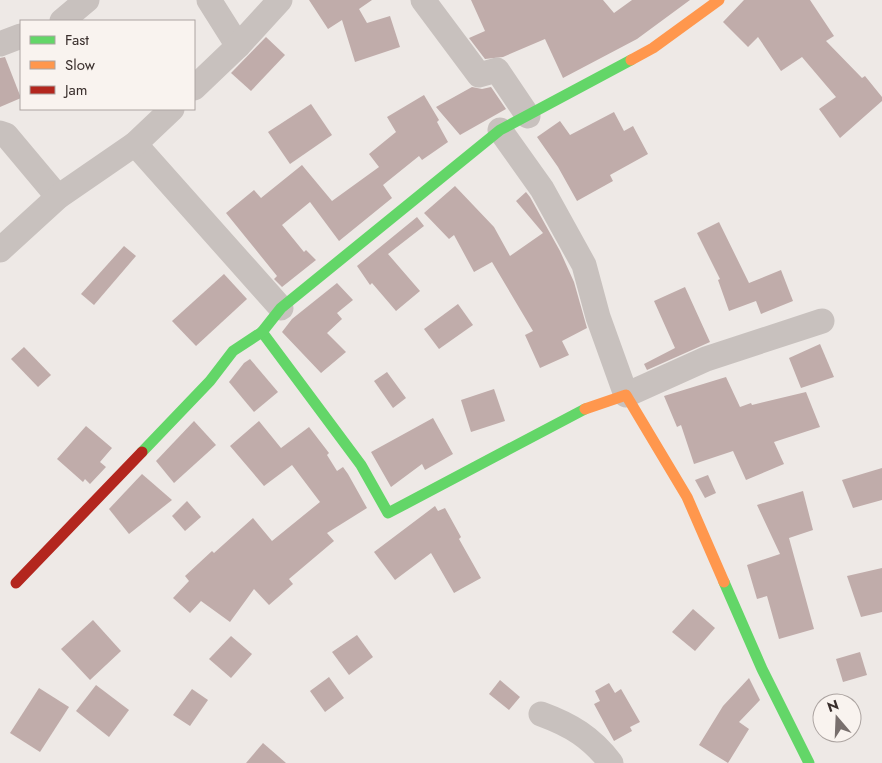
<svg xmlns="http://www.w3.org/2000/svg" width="882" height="763" viewBox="0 0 882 763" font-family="Jost,sans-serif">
<rect width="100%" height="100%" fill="#eee9e6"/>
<!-- building -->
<g fill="#c0acaa">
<path d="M 309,0 L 372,0 L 359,9 L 367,23 L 390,16 L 400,47 L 355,62 L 342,20 L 328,29 Z"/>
<path d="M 471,0 L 603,0 L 614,13 L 632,0 L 690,0 L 637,39 L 563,78 L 545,39 L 503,57 L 485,59 L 469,38 L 485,31 Z"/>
<path d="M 744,0 L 810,0 L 834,36 L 826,41 L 862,78 L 865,76 L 882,97 L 882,101 L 840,138 L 819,109 L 836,97 L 802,57 L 781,71 L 758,37 L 748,47 L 723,22 Z"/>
<path d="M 266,37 L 285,55 L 251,91 L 231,73 Z"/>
<path d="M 5,57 L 21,98 L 0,107 L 0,58 Z"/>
<path d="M 472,87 L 482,89 L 491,87 L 506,109 L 460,135 L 436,107 Z"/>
<path d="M 424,95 L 439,120 L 437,122 L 448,142 L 422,160 L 419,156 L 383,185 L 392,198 L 339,241 L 310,202 L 282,225 L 304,252 L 306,250 L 316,260 L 282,287 L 274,279 L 277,276 L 226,213 L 254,190 L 261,198 L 302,165 L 332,201 L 379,167 L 369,154 L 396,132 L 387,117 Z"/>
<path d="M 311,104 L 332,135 L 290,164 L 268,132 Z"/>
<path d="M 614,112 L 624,131 L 633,126 L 648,154 L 610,175 L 613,181 L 577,201 L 558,167 L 537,137 L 560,121 L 570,135 Z"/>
<path d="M 455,186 L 494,227 L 510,256 L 543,233 L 516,201 L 526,192 L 530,197 L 560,251 L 574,282 L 587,328 L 562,341 L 569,355 L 540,368 L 525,335 L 533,331 L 492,262 L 474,272 L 454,235 L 449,239 L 424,213 Z"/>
<path d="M 417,217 L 424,226 L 388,254 L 420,291 L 396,311 L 372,283 L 370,285 L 357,266 Z"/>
<path d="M 719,222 L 749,283 L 781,270 L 793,301 L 761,314 L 756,301 L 729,311 L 718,280 L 720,279 L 697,233 Z"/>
<path d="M 124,246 L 136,256 L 94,305 L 81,294 Z"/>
<path d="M 224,274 L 247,299 L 196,346 L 172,321 Z"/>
<path d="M 337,283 L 353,300 L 337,313 L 342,319 L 327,333 L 346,352 L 321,373 L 282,332 L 292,319 Z"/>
<path d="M 685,287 L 710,342 L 647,370 L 644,364 L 675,348 L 654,301 Z"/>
<path d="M 458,304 L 473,325 L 439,349 L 424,329 Z"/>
<path d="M 820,344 L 834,377 L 801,388 L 789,358 Z"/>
<path d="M 24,347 L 51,375 L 38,387 L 11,359 Z"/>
<path d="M 250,359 L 278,392 L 254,412 L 229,382 L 244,363 Z"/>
<path d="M 387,372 L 406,398 L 393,408 L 374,381 Z"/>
<path d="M 726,377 L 740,407 L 751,403 L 752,405 L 806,392 L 820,427 L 774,442 L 784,464 L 746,480 L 733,451 L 694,464 L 681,425 L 677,427 L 664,396 Z"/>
<path d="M 494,389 L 505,421 L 471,432 L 461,400 Z"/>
<path d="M 433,418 L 453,454 L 425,470 L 422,464 L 391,487 L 371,452 Z"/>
<path d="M 194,421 L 216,445 L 174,483 L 156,461 Z"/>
<path d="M 259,421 L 281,448 L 309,427 L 329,453 L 327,455 L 337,471 L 343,467 L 348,474 L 367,508 L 327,533 L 334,541 L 289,579 L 293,584 L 269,605 L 254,589 L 230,622 L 201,601 L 190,613 L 173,598 L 189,581 L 185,576 L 212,551 L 214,553 L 253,518 L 272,541 L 320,502 L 292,465 L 264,486 L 230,446 Z"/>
<path d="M 86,426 L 112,448 L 100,462 L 106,467 L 90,484 L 85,479 L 83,482 L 57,459 Z"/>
<path d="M 882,468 L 882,500 L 853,508 L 842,480 Z"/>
<path d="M 142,474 L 172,500 L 129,534 L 109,509 Z"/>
<path d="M 708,475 L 716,493 L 705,498 L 695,480 Z"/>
<path d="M 803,491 L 813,530 L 789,538 L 814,629 L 779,639 L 767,596 L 757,599 L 747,565 L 780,554 L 757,505 Z"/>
<path d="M 187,501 L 201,517 L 185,531 L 172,516 Z"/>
<path d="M 435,506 L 438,511 L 445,508 L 461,537 L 459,539 L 481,578 L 454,593 L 431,553 L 395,580 L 374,552 Z"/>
<path d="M 882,568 L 882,612 L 861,617 L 847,576 Z"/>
<path d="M 693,609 L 715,628 L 695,651 L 672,632 Z"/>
<path d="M 93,620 L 121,651 L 90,680 L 61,649 Z"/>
<path d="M 357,635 L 373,657 L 349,675 L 332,652 Z"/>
<path d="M 231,636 L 252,654 L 231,678 L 209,659 Z"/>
<path d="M 860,652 L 867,675 L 843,682 L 836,659 Z"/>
<path d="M 329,677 L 344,698 L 325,712 L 310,691 Z"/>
<path d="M 749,678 L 760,700 L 739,722 L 749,729 L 728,763 L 699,745 L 723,706 Z"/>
<path d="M 500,680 L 520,697 L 509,710 L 489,694 Z"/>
<path d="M 609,683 L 615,693 L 621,689 L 640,722 L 630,727 L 632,731 L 614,741 L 594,704 L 600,701 L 595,691 Z"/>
<path d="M 96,685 L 129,710 L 109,737 L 76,711 Z"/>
<path d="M 39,688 L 69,707 L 40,752 L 10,733 Z"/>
<path d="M 192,689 L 208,700 L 190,726 L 173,715 Z"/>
<path d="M 263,743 L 286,763 L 246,763 Z"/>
</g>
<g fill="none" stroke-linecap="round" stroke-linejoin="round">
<!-- street -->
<g stroke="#c8c1be" stroke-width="25">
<path d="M 209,0 L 238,46"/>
<path d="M 423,0 L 479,75 L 497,70 L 528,116"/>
<path d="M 62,21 L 87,0"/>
<path d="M 0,44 L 21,36"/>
<path d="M 194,88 L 238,46 L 280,0"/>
<path d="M 500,130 L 542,189 L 584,265 L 598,317 L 626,395 L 706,359 L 822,321"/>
<path d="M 0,133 L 6,135 L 58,197"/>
<path d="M 135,144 L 281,308"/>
<path d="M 0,250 L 58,197 L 135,144 L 172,109"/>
<path d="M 541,714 C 571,725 591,737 611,763"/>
</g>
<!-- fast -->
<g stroke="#63d668" stroke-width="11">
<path d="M 262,332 L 361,465 L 388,513 L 585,409"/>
<path d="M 142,452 L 210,381 L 233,351 L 262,332 L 281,308 L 500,130 L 631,60"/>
<path d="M 724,582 L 762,669 L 809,763"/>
</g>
<!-- slow -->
<g stroke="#ff974d" stroke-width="11">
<path d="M 631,60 L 653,48 L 719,0"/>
<path d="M 585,409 L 626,395 L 687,497 L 724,582"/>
</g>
<!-- jam -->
<path stroke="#b3261e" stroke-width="11" d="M 16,583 L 142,452"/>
</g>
<!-- legend -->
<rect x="20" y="20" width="175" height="90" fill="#f9f3ef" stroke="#aca4a1"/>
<rect x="30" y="36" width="25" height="8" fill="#63d668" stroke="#aca4a1"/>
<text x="65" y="45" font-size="15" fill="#392e2c">Fast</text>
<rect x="30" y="61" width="25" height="8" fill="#ff974d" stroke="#aca4a1"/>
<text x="65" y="70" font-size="15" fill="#392e2c">Slow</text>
<rect x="30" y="86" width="25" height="8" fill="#b3261e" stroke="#aca4a1"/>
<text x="65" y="95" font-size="15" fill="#392e2c">Jam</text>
<!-- north arrow -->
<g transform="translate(837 718) rotate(341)"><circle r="24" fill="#f9f3ef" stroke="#aca4a1"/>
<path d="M0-4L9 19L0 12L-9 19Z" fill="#786f6d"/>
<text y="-8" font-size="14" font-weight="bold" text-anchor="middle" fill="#392e2c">N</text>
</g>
</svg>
